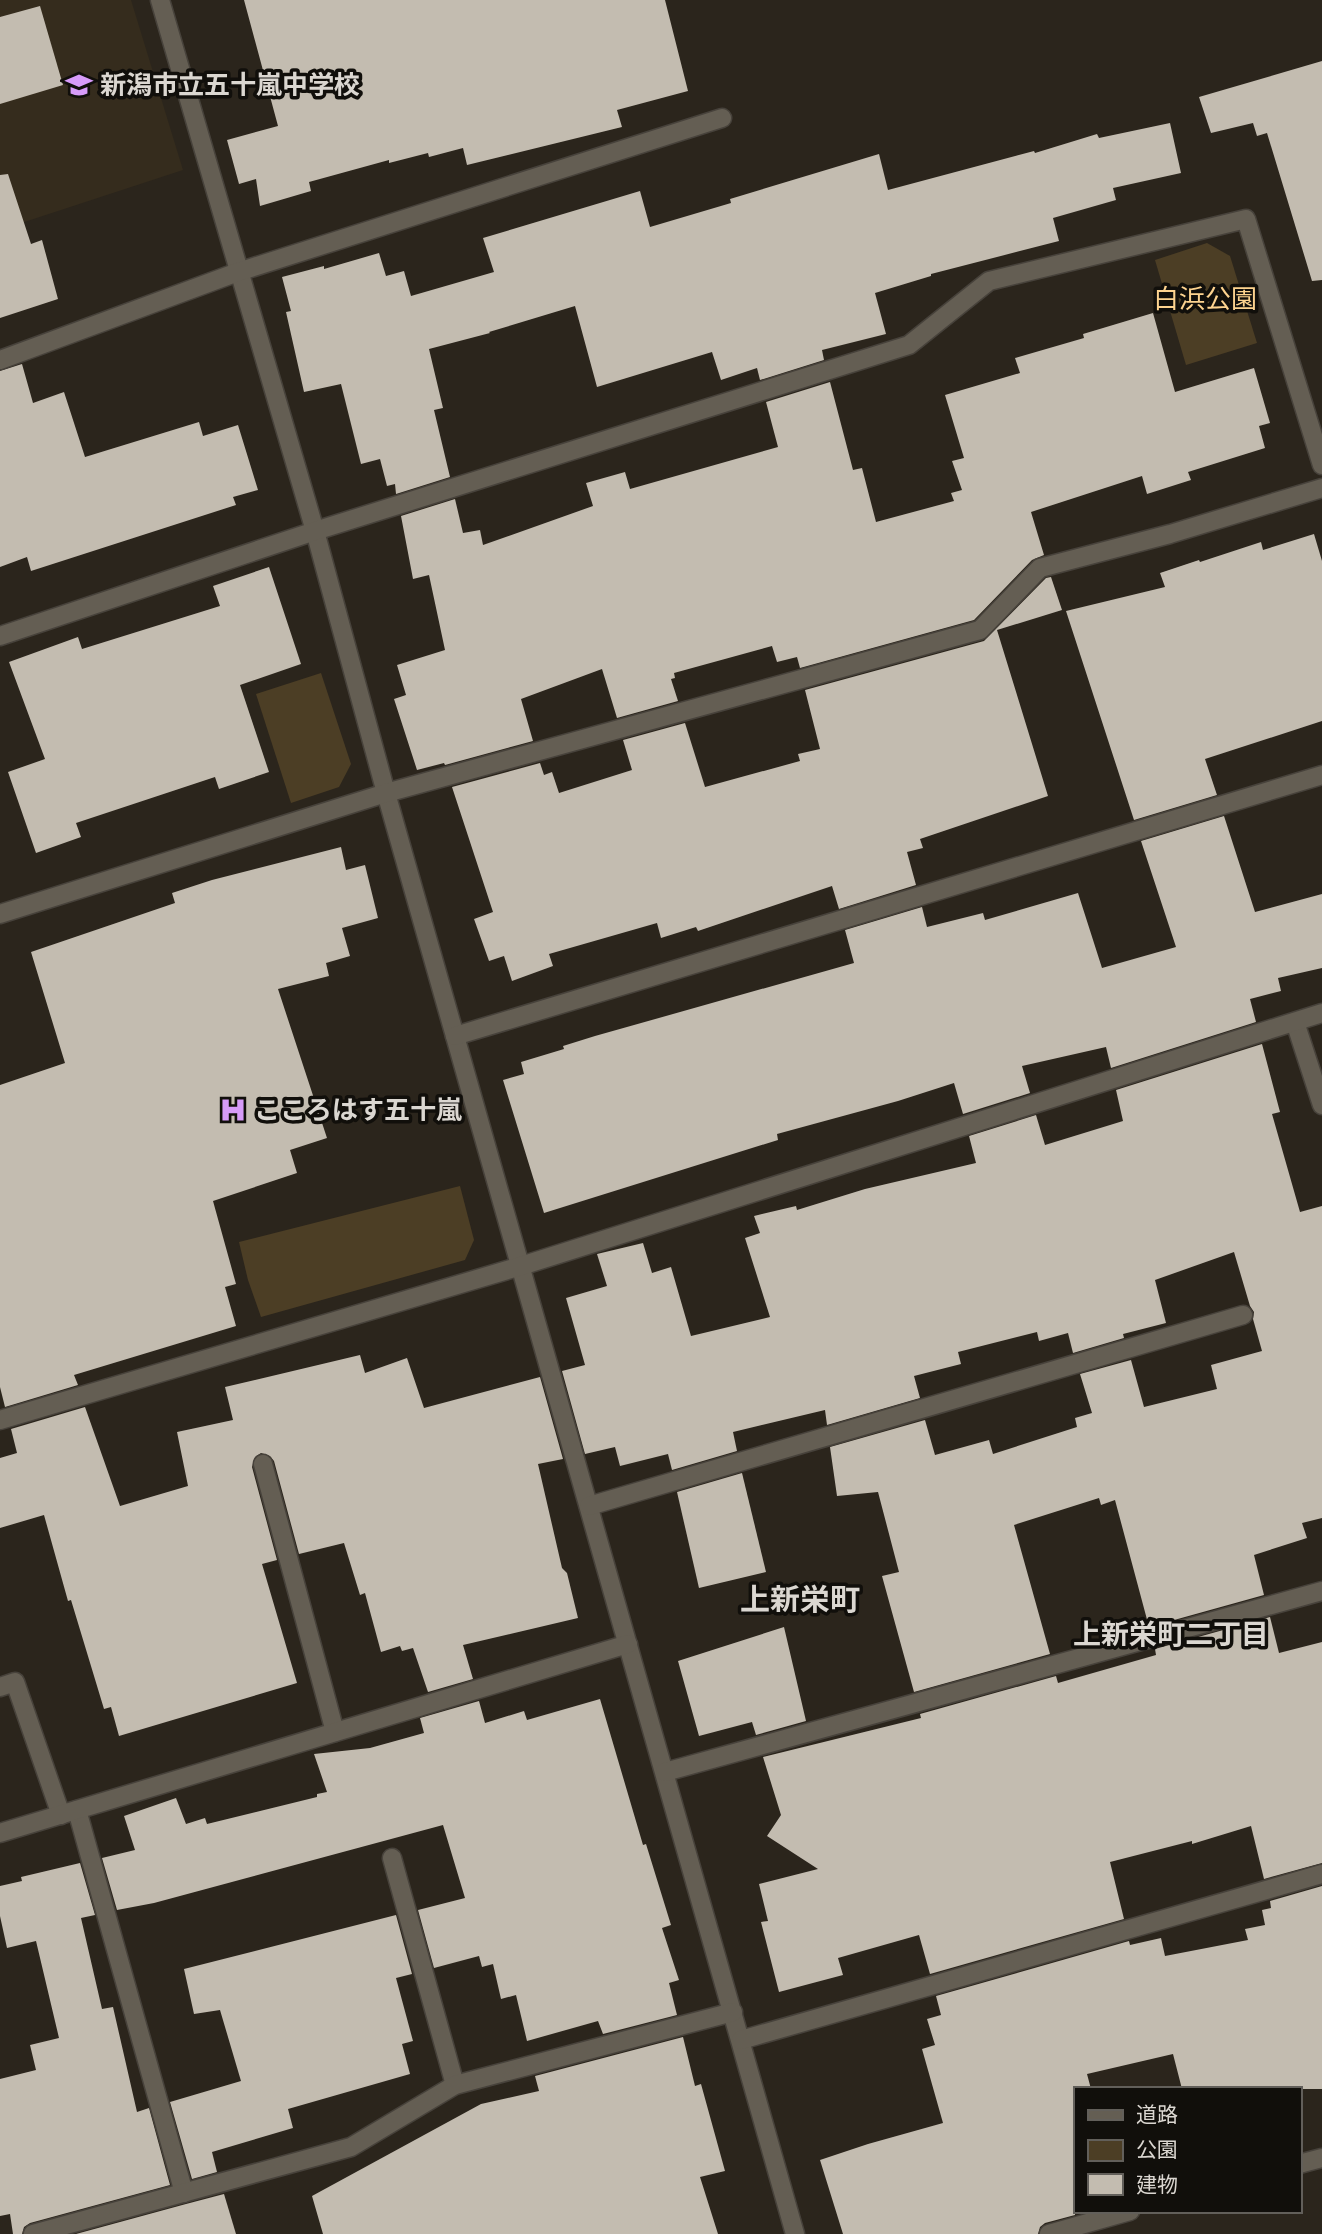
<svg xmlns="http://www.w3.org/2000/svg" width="1322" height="2234" viewBox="0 0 1322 2234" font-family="Mulish,'Noto Sans JP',sans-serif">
<rect width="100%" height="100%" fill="#2b251c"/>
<!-- built -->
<path fill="#352c1d" d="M 0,0 L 131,0 L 183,170 L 0,230 Z"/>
<!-- green -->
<g fill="#4c3e25">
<path d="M 1207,243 L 1230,256 L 1257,343 L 1186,365 L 1155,260 Z"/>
<path d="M 321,673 L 351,764 L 339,787 L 291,803 L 256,694 Z"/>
<path d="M 460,1186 L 474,1240 L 465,1260 L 261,1317 L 248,1280 L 239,1242 Z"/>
</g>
<!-- building -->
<g fill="#c3bcb0">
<path d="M 244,0 L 665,0 L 688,91 L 617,110 L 622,127 L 467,165 L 463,148 L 429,157 L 428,153 L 389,163 L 389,160 L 309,182 L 311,191 L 260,206 L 256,179 L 239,184 L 227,140 L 278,126 Z"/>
<path d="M 40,6 L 63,85 L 0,104 L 0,17 Z"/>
<path d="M 1322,61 L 1322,280 L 1312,281 L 1267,133 L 1257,136 L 1253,123 L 1211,133 L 1199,97 Z"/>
<path d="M 1170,123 L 1181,173 L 1113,188 L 1116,200 L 1053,218 L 1059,241 L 931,274 L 931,276 L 875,293 L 886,334 L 822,350 L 824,360 L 760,380 L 757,368 L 721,380 L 712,352 L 597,387 L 575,306 L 489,332 L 490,333 L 429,349 L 443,408 L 434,410 L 450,477 L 396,494 L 395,484 L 387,486 L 380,459 L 361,464 L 341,384 L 304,392 L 286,312 L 291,311 L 282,277 L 324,266 L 324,269 L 379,253 L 386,276 L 404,271 L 411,296 L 494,272 L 483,238 L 640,191 L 650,227 L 731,203 L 730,199 L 879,154 L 888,190 L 1034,151 L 1035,153 L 1097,134 L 1099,138 Z"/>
<path d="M 8,174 L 31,244 L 42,240 L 58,299 L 0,318 L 0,175 Z"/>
<path d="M 1153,313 L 1175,392 L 1254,368 L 1270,423 L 1259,426 L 1265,448 L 1188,472 L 1191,480 L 1147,494 L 1142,476 L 1031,512 L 1044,555 L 1032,560 L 974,620 L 800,668 L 797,657 L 777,662 L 772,646 L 674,673 L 675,678 L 671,679 L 678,701 L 617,718 L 602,669 L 521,699 L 533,741 L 445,765 L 444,763 L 417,770 L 394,699 L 406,695 L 397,665 L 445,650 L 429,575 L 413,579 L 401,516 L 455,499 L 463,533 L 480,530 L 483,545 L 593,506 L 586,483 L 625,472 L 630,489 L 778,447 L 766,402 L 830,382 L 853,470 L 862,468 L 876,522 L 954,501 L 951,493 L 962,490 L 952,461 L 964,458 L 945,395 L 1020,373 L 1015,358 L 1084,338 L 1083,334 Z"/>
<path d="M 22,364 L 33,403 L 64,392 L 85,457 L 199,422 L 203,436 L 238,425 L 258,490 L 233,497 L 236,505 L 31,571 L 27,557 L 0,567 L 0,371 Z"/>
<path d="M 1314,534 L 1322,561 L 1322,721 L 1205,759 L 1217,795 L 1134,820 L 1066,611 L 1165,587 L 1160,573 L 1199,560 L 1200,562 L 1261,542 L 1263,550 Z"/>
<path d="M 269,567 L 301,664 L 240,685 L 269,772 L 219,789 L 215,777 L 76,823 L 81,837 L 36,853 L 8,772 L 45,759 L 9,662 L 78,637 L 82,649 L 220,606 L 213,586 Z"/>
<path d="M 1051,577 L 1062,610 L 997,630 L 1048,796 L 920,839 L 923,848 L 907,852 L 916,885 L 839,909 L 832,886 L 698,931 L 696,927 L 661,938 L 657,923 L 549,954 L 553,966 L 512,981 L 504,956 L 489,961 L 474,919 L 493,912 L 452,787 L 540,763 L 544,775 L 552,772 L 559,793 L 632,770 L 623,740 L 685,723 L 705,787 L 800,761 L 798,754 L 820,749 L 805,690 L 984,641 L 1046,578 Z"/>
<path d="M 1224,816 L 1255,912 L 1322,894 L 1322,968 L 1278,978 L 1281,991 L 1250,999 L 1256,1022 L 1111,1068 L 1106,1047 L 1022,1066 L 1030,1093 L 963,1114 L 954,1083 L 898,1101 L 777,1134 L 778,1140 L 544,1213 L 503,1080 L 524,1074 L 521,1062 L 564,1049 L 563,1046 L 595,1036 L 854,963 L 845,930 L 922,907 L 927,927 L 983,913 L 985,920 L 1078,893 L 1102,968 L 1176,947 L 1141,841 Z"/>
<path d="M 341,847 L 346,870 L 365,865 L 378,918 L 342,928 L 350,956 L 326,963 L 329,976 L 278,989 L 327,1138 L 290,1150 L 297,1173 L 213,1201 L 236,1284 L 225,1287 L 236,1326 L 74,1375 L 78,1385 L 5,1407 L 0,1387 L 0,1085 L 65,1063 L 31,952 L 175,903 L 172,893 L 212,880 Z"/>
<path d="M 1262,1044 L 1280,1112 L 1272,1114 L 1300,1212 L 1322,1206 L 1322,1518 L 1302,1523 L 1307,1538 L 1254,1555 L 1264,1595 L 1149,1627 L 1115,1500 L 1101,1505 L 1099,1498 L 1014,1525 L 1050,1654 L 914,1692 L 882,1576 L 899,1572 L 878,1492 L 837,1496 L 830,1447 L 925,1420 L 935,1455 L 989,1440 L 993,1454 L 1077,1427 L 1075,1418 L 1092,1413 L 1080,1374 L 1131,1360 L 1144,1407 L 1217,1389 L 1211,1365 L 1262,1351 L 1253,1319 L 1254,1312 L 1250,1306 L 1234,1252 L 1155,1280 L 1166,1323 L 1123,1334 L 1124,1338 L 1073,1353 L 1068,1333 L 1039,1341 L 1037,1332 L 958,1352 L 961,1364 L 914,1376 L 920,1398 L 827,1425 L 825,1410 L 733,1432 L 737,1451 L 672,1470 L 668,1454 L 620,1466 L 615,1447 L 585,1454 L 562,1371 L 585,1365 L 566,1298 L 607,1286 L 597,1254 L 643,1243 L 652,1273 L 671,1267 L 691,1336 L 770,1317 L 745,1238 L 760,1233 L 754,1216 L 796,1206 L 797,1210 L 865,1189 L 976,1163 L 969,1136 L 1036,1115 L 1045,1145 L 1123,1121 L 1116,1090 Z"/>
<path d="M 360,1355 L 365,1373 L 407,1358 L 424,1408 L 540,1377 L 563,1459 L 538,1464 L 562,1568 L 567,1573 L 578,1618 L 463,1645 L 473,1679 L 428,1692 L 413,1648 L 402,1651 L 400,1646 L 381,1652 L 365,1593 L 360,1595 L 344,1543 L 299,1554 L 274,1461 L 270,1456 L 261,1453 L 255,1457 L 252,1467 L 277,1560 L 262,1564 L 297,1683 L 119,1736 L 111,1707 L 104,1709 L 71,1600 L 68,1601 L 44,1515 L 0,1528 L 0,1458 L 17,1453 L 11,1429 L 85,1407 L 120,1506 L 188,1486 L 177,1432 L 233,1420 L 225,1387 Z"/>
<path d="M 742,1473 L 766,1572 L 699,1588 L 677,1492 Z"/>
<path d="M 1270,1617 L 1279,1653 L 1322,1642 L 1322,1863 L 1264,1879 L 1251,1826 L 1192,1844 L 1192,1841 L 1110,1862 L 1124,1919 L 930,1974 L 919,1935 L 838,1958 L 843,1975 L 779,1992 L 761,1922 L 768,1921 L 759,1884 L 818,1869 L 767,1836 L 781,1815 L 763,1757 L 921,1718 L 920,1714 L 1056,1676 L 1058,1683 L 1156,1655 L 1155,1649 Z"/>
<path d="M 784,1627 L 806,1721 L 756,1735 L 752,1722 L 699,1736 L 678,1661 Z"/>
<path d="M 600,1699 L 643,1845 L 646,1844 L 671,1925 L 662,1928 L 679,1980 L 669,1983 L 677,2015 L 603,2034 L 598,2021 L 527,2041 L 516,1995 L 501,1999 L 493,1964 L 482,1967 L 479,1956 L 434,1968 L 418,1910 L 465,1898 L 443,1825 L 154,1903 L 117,1910 L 102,1858 L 135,1850 L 124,1816 L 176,1798 L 186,1824 L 205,1818 L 207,1824 L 317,1797 L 317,1794 L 327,1792 L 314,1754 L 370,1748 L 424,1733 L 420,1718 L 479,1701 L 485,1723 L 524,1711 L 527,1720 Z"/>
<path d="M 80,1863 L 95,1915 L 81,1918 L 102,2009 L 113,2007 L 137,2112 L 149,2108 L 170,2185 L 30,2223 L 24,2227 L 22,2234 L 13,2234 L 10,2214 L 0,2216 L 0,2079 L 36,2070 L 30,2045 L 59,2038 L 36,1941 L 7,1948 L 0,1916 L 0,1886 L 22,1881 L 21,1877 Z"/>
<path d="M 1322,1886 L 1322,2089 L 1182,2089 L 1173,2054 L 1087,2074 L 1091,2089 L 1075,2089 L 1075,2215 L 1045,2223 L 1040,2227 L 1038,2234 L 843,2234 L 820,2160 L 868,2144 L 943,2123 L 922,2049 L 935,2045 L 927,2019 L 941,2015 L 936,1996 L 1129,1941 L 1130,1945 L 1161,1938 L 1165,1956 L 1248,1940 L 1245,1929 L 1265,1925 L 1262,1910 L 1271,1908 L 1270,1901 Z"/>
<path d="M 396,1915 L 412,1974 L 396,1978 L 413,2041 L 402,2044 L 410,2074 L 288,2109 L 293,2128 L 212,2152 L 217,2172 L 192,2179 L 170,2102 L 241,2081 L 220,2010 L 194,2014 L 184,1969 Z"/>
<path d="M 683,2037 L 695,2086 L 701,2084 L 725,2171 L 700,2177 L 718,2234 L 323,2234 L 312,2196 L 481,2104 L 539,2091 L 535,2076 Z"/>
<path d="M 224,2194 L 236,2234 L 76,2234 L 186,2204 Z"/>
</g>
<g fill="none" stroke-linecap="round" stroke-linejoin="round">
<defs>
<g id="minor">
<path d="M 160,0 L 315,531 L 386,793 L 795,2234"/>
<path d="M 0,360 L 238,272 L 722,118"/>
<path d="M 0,636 L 315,531 L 909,345 L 989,281 L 1246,219 L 1322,465"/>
<path d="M 0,914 L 386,793 L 980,630 L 1040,568 L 1170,534 L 1322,488"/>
<path d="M 1295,1022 L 1322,1105"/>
<path d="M 455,1036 L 1322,775"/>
<path d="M 0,1420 L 521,1266 L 1322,1013"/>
<path d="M 263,1464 L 335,1732"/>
<path d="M 589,1506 L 1243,1315"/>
<path d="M 0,1687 L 15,1682 L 61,1815"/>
<path d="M 665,1772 L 1322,1591"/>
<path d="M 77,1810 L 184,2193"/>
<path d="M 0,1833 L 628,1644"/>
<path d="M 392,1858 L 455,2085"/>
<path d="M 741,2040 L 1322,1874"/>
<path d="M 1299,2164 L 1322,2158"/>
<path d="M 33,2234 L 351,2147 L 455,2085 L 733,2012"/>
<path d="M 1049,2234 L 1130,2211"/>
</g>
</defs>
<!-- minor casing -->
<use href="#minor" stroke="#47423b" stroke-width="21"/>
<!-- minor -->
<use href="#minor" stroke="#645e53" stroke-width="18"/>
</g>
<!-- icons -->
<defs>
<symbol id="school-bare" viewBox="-9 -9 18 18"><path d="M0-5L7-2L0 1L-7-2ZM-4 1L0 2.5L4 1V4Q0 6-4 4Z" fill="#d79bf9" stroke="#110f0b" stroke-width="2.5" paint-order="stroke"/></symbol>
<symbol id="hospital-bare" viewBox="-9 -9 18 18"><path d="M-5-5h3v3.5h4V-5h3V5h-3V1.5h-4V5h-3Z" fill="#d79bf9" stroke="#110f0b" stroke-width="2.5" paint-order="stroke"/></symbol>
</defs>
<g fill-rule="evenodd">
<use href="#school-bare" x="60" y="66" width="38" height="38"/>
<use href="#hospital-bare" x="214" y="1091" width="38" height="38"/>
</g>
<g text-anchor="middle" stroke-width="7" stroke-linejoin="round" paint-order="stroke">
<!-- poi labels -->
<g font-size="26" font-weight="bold" fill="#dbd7d1" stroke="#110f0b" text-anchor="start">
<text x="100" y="94">新潟市立五十嵐中学校</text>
<text x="254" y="1119">こころはす五十嵐</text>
</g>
<!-- park labels -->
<g font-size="26" fill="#fdd38f" stroke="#110f0b">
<text x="1205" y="308">白浜公園</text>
</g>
<!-- neighbourhood labels -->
<g font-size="28" font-weight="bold" fill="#dbd7d1" stroke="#110f0b">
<text x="1171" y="1644">上新栄町二丁目</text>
</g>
<!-- quarter labels -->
<g font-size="30" font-weight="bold" fill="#dbd7d1" stroke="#110f0b">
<text x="800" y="1610">上新栄町</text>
</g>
</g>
<!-- legend -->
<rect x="1074" y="2087" width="228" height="126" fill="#110f0b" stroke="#625f5a" stroke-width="2"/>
<rect x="1088" y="2110" width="35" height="10" fill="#645e53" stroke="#625f5a" stroke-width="2"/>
<text x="1136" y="2122" font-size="21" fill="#dbd7d1">道路</text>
<rect x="1088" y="2140" width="35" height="21" fill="#4c3e25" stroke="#625f5a" stroke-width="2"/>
<text x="1136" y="2157" font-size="21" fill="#dbd7d1">公園</text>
<rect x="1088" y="2174" width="35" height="21" fill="#c3bcb0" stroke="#625f5a" stroke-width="2"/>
<text x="1136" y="2192" font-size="21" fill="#dbd7d1">建物</text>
</svg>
